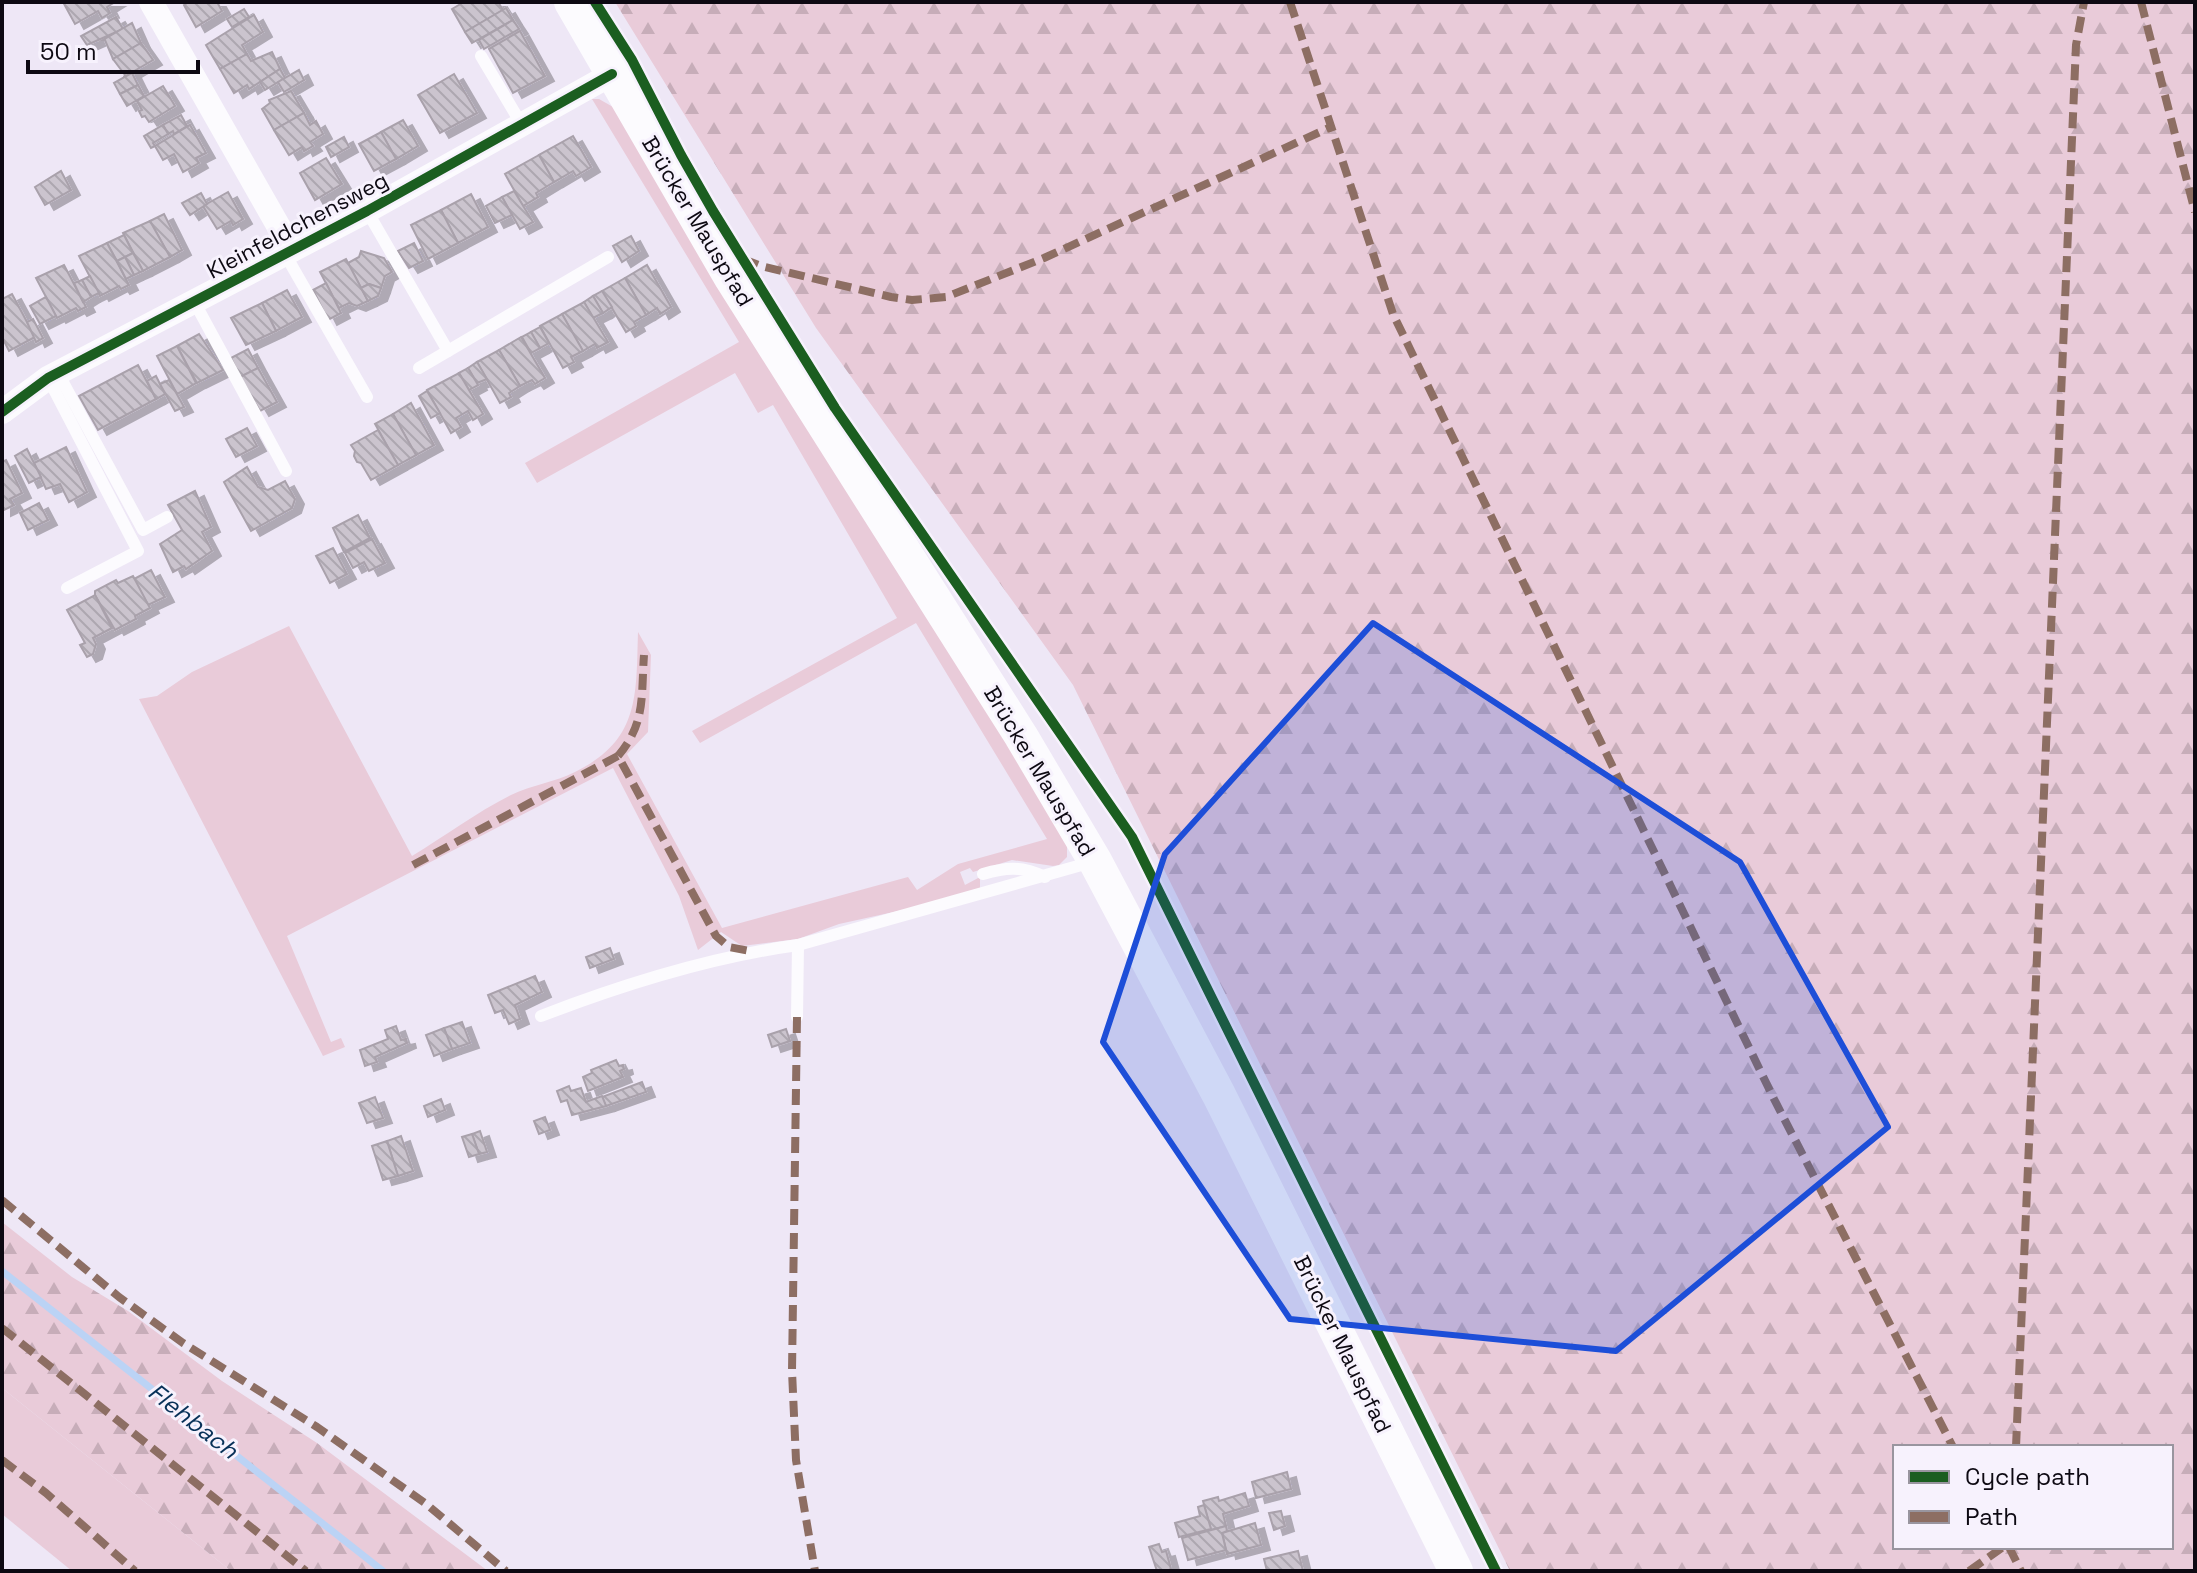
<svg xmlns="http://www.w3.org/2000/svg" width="2197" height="1573" viewBox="0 0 2197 1573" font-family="'Space Grotesk',sans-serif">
<defs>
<pattern id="forest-firs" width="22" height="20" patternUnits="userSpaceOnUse" patternTransform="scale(2)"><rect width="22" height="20" fill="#e9cbd9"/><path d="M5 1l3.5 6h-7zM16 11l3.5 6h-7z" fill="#c7adb9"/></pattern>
<pattern id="building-back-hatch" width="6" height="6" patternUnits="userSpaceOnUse" patternTransform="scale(2)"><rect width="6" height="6" fill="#cbc4ce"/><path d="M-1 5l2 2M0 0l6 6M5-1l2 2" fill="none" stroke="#ada7b0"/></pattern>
<filter id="shadow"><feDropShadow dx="9" dy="5" stdDeviation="0" flood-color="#0004"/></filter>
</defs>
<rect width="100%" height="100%" fill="#eee7f6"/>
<!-- grass -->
<g fill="#e9cbd9">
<path d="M 592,99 L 599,99 L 613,107 L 997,726 L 1067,846 L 1067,857 L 1059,865 L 1053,866 L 1012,860 L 973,872 L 970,868 L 960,872 L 965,885 L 980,877 L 980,888 L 939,902 L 839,924 L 798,939 L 742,946 L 721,932 L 698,950 L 679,896 L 613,768 L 287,936 L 331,1042 L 341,1038 L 345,1047 L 323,1056 L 139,699 L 157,696 L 192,672 L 289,626 L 412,856 C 445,836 477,812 511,795 C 532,785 555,782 575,772 C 640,740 636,696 638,632 L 651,655 L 648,732 L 627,754 L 722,928 L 908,877 L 917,890 L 958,864 L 1047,839 L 916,623 L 700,743 L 692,731 L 897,618 L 773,405 L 758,413 L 735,373 L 537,483 L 525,463 L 739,342 Z"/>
<path d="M 2,1388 L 231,1571 L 72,1571 L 2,1514 Z"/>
</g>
<!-- forest -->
<g fill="url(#forest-firs)" fill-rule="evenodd">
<path d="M 615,2 L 2195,2 L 2195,1571 L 1510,1571 L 1073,685 L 816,328 ZM 1895,1447 L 2171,1447 L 2171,1547 L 1895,1547 Z"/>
<path d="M 2,1222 L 72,1277 L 128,1311 L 222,1381 L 317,1443 L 488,1571 L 231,1571 L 2,1388 Z"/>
</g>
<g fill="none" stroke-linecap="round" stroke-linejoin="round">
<!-- stream -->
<path stroke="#bbd3f5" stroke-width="7" d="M 2,1271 L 383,1571"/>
</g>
<!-- building -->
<g fill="url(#building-back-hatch)" stroke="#a9a1ab" stroke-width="2" filter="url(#shadow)">
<path d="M 63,2 L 115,2 L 107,7 L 110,13 L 102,18 L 98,11 L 75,24 Z"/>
<path d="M 189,2 L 217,2 L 222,11 L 196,27 L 184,5 Z"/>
<path d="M 464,2 L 498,2 L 503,10 L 465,32 L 452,9 Z"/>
<path d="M 506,8 L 513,20 L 472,43 L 465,32 Z"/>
<path d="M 244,9 L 249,17 L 232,27 L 227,19 Z"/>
<path d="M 254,15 L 263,32 L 242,45 L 247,54 L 220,69 L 206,45 Z"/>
<path d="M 116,17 L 123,29 L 87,45 L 81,36 Z"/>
<path d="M 513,20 L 519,29 L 484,49 L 479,40 Z"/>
<path d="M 132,23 L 141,43 L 113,59 L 105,40 L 103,40 Z"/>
<path d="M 520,31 L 545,76 L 513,93 L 489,49 Z"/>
<path d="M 141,43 L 153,60 L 124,77 L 125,75 L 113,59 Z"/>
<path d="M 272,52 L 280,69 L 249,89 L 247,85 L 234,93 L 220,69 L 247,54 L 251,61 Z"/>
<path d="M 280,69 L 285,78 L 265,90 L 260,82 Z"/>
<path d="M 299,70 L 304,80 L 284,92 L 278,82 Z"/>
<path d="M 132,73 L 138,85 L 120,94 L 114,83 Z"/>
<path d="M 454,74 L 477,113 L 440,133 L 418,95 Z"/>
<path d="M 138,85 L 144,96 L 127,106 L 120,94 Z"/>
<path d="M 163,86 L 175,106 L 149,122 L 145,116 L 142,117 L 139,111 L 142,110 L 137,101 Z"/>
<path d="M 291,91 L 304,113 L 274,130 L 262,109 L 270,103 L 269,100 Z"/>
<path d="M 304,113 L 310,125 L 316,121 L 323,134 L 310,142 L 313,146 L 304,151 L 302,147 L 289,155 L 274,130 Z"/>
<path d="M 181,115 L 187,126 L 174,134 L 173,131 L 168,134 L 163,125 Z"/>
<path d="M 403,120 L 418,146 L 396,159 L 381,132 Z"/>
<path d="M 163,125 L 168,134 L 153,143 L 155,146 L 151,148 L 144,136 Z"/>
<path d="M 190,125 L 206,153 L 196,158 L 199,163 L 183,172 L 174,154 L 163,160 L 155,146 Z"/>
<path d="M 381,132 L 396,159 L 374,171 L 359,144 Z"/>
<path d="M 573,136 L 591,167 L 576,176 L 573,171 L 554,182 L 539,155 Z"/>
<path d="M 344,137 L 349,147 L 331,157 L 326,147 Z"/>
<path d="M 539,155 L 554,182 L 536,193 L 538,197 L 523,206 L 505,174 Z"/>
<path d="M 326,158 L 342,184 L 315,200 L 300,173 Z"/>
<path d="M 61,171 L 71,190 L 45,205 L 35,187 Z"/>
<path d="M 514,191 L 533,222 L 520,229 L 502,197 Z"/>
<path d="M 228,192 L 243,219 L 233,225 L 231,221 L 217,229 L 203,206 Z"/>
<path d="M 201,193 L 207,204 L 190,215 L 182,203 Z"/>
<path d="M 471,194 L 488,227 L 458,243 L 441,210 Z"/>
<path d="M 502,197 L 512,215 L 495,223 L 486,206 Z"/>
<path d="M 441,210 L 458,243 L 428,259 L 411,225 Z"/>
<path d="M 164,214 L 182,250 L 170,257 L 150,221 Z"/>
<path d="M 150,221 L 170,257 L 143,271 L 123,233 Z"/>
<path d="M 124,235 L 133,253 L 117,261 L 107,243 Z"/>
<path d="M 631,236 L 639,251 L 622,262 L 613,246 Z"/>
<path d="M 107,243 L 129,285 L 121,289 L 119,286 L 100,296 L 79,256 Z"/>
<path d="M 414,243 L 423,261 L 409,268 L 398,251 Z"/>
<path d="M 361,251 L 384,258 L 392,272 L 385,276 L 381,288 L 369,284 L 361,288 L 348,263 L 359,257 Z"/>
<path d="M 133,253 L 143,271 L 134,275 L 125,257 Z"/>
<path d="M 125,257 L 134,275 L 126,279 L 117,261 Z"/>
<path d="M 346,259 L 368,301 L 357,306 L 349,303 L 339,308 L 320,272 Z"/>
<path d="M 64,265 L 86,307 L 78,311 L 76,308 L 57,318 L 36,278 Z"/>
<path d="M 647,265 L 671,307 L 660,314 L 657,308 L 646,315 L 625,278 Z"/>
<path d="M 90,276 L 99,293 L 91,297 L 82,280 Z"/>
<path d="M 625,278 L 646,315 L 634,322 L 636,326 L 626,332 L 602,291 Z"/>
<path d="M 82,280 L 91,297 L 83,302 L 74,283 Z"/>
<path d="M 326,283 L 341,313 L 328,320 L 313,290 Z"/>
<path d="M 369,284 L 381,288 L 378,296 L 368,301 L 361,288 Z"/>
<path d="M 287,290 L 302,317 L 276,331 L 262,303 Z"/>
<path d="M 602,291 L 612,307 L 603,313 L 593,296 Z"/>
<path d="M 12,294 L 35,337 L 9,351 L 2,337 L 2,299 Z"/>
<path d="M 593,296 L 603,313 L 593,318 L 584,302 Z"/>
<path d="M 46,297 L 56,316 L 40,324 L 30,306 Z"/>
<path d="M 584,302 L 608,342 L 597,348 L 595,344 L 583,351 L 562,314 Z"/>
<path d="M 262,303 L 276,331 L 246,345 L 231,318 Z"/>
<path d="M 562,314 L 583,351 L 571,357 L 574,362 L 563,368 L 540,326 Z"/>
<path d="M 33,319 L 43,338 L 36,342 L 27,322 Z"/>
<path d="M 540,327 L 549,343 L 540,348 L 531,332 Z"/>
<path d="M 531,332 L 540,348 L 531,353 L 522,337 Z"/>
<path d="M 199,334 L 223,370 L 197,383 L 177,346 Z"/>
<path d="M 521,337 L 545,378 L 535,384 L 532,380 L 520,386 L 499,350 Z"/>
<path d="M 177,346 L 196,383 L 177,394 L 157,356 Z"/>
<path d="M 248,349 L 258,368 L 240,377 L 231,358 Z"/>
<path d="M 499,350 L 520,386 L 509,393 L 511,397 L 500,403 L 477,362 Z"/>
<path d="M 477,362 L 487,379 L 477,383 L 468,368 Z"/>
<path d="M 138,365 L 156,399 L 98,430 L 79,396 Z"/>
<path d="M 258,368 L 277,402 L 260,411 L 240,377 Z"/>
<path d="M 468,368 L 478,385 L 469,390 L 459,373 Z"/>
<path d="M 459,373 L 483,414 L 473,420 L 468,411 L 456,418 L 461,427 L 451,433 L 427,390 Z"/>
<path d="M 156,376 L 165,394 L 156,399 L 147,381 Z"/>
<path d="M 169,380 L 184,407 L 175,411 L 160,384 Z"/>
<path d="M 427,391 L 440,413 L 431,418 L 419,396 Z"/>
<path d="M 411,403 L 434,445 L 416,455 L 393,414 Z"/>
<path d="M 393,414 L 416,455 L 398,465 L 375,424 Z"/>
<path d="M 247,428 L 257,446 L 236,457 L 226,439 Z"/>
<path d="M 378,430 L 398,465 L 371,480 L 361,463 L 357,462 L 354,456 L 355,451 L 351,445 Z"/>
<path d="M 66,447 L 87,492 L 69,502 L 60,484 L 46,489 L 34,463 Z"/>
<path d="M 27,449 L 41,477 L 29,483 L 15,456 Z"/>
<path d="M 6,460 L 22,493 L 10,499 L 14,505 L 2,511 L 2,462 Z"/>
<path d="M 247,467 L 258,487 L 268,490 L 285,481 L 295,499 L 292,508 L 251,531 L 224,482 Z"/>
<path d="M 195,491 L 211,527 L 202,532 L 212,551 L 186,569 L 184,566 L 173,572 L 160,544 L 182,530 L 168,505 Z"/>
<path d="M 39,503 L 48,520 L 28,530 L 20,513 Z"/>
<path d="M 358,515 L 370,538 L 344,552 L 333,528 Z"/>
<path d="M 372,539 L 385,563 L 369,571 L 364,562 L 353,568 L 345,553 Z"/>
<path d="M 333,548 L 347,574 L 330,583 L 316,556 Z"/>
<path d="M 151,570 L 165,597 L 148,605 L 134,579 Z"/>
<path d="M 133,576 L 150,608 L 135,616 L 136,619 L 115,630 L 95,595 L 95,591 L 116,580 L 118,583 Z"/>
<path d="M 95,595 L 112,628 L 93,638 L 96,644 L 93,654 L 87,657 L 80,645 L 85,643 L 67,610 Z"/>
<path d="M 610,948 L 614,959 L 590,968 L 586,957 Z"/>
<path d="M 535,976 L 542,992 L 515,1005 L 520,1019 L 509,1024 L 503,1010 L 495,1013 L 488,995 Z"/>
<path d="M 462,1022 L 470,1043 L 452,1049 L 444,1028 Z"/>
<path d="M 396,1026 L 401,1040 L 406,1039 L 407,1043 L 375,1057 L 377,1062 L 365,1066 L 360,1050 L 388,1039 L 385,1030 Z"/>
<path d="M 444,1028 L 452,1049 L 434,1056 L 426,1035 Z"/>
<path d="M 786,1029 L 790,1041 L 772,1047 L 768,1035 Z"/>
<path d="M 616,1060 L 619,1066 L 623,1065 L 624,1069 L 620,1071 L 623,1077 L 588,1091 L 583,1077 L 592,1073 L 591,1070 Z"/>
<path d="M 642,1082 L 646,1092 L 606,1106 L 602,1097 Z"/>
<path d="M 569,1086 L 571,1091 L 581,1088 L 586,1102 L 602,1096 L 606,1106 L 572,1115 L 567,1100 L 561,1102 L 557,1091 Z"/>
<path d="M 375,1097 L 383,1118 L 367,1123 L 359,1103 Z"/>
<path d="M 441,1099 L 445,1110 L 428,1117 L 424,1106 Z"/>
<path d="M 545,1117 L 550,1130 L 539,1134 L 534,1121 Z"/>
<path d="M 480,1131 L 487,1152 L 479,1154 L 472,1134 Z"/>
<path d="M 472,1134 L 479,1154 L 469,1157 L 462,1137 Z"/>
<path d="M 401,1136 L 413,1171 L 398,1176 L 387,1141 Z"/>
<path d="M 387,1141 L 398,1176 L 383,1180 L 372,1146 Z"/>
<path d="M 1287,1472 L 1291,1489 L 1256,1498 L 1252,1482 Z"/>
<path d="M 1245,1493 L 1249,1506 L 1223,1514 L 1226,1526 L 1211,1530 L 1203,1501 L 1218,1497 L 1219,1501 Z"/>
<path d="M 1204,1505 L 1211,1529 L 1179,1537 L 1175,1523 L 1200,1516 L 1198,1507 Z"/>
<path d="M 1281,1511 L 1285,1526 L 1274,1530 L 1269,1513 Z"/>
<path d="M 1255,1523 L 1261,1545 L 1227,1554 L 1222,1533 Z"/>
<path d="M 1226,1526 L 1227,1531 L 1222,1533 L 1226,1550 L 1188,1560 L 1182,1538 Z"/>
<path d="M 1159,1544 L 1162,1552 L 1166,1551 L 1171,1569 L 1167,1571 L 1157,1571 L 1149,1547 Z"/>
<path d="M 1298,1551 L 1303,1571 L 1267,1571 L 1264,1559 Z"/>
</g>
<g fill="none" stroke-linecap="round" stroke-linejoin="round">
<!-- service -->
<g stroke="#fcfbfe" stroke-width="12">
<path d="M 481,56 L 522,125"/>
<path d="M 367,211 L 448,351 L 608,257"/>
<path d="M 285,254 L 367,397"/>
<path d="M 195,303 L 286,471"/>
<path d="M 419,368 L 448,351"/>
<path d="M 58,373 L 143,530 L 167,517"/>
<path d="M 48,378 L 138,551 L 67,588"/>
<path d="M 983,874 C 1007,867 1021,866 1045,877"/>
<path d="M 541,1016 C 624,984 710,957 798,945 L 1092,862"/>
<path d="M 797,1017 L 798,945"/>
</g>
<!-- minor -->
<g stroke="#fcfbfe" stroke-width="24">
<path d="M 151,2 L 292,250"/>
<path d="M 2,412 L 48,378 L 367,211 L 612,74"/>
</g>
<!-- secondary -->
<path stroke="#fcfbfe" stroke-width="34" d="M 571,2 L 731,278 L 1021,736 L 1095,861 L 1219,1095 L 1456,1571"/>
<!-- quiet -->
<g stroke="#8d6e63" stroke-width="8" stroke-dasharray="16 8" stroke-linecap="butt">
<path d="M 1290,2 L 1393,314 L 1774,1099 L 1953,1447"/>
<path d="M 2141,2 L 2195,212"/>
<path d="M 743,259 L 761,266 L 891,297 L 912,300 L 946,297 L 1044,258 L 1331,127"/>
<path d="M 618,756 C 646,723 641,696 644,655"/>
<path d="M 413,865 L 618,756 L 716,936 L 729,947 L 750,951"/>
<path d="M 797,1017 L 792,1371 L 796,1460 L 815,1571"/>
<path d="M 2,1200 L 119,1297 L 183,1343 L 317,1427 L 425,1503 L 506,1571"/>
<path d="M 2,1328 L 306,1571"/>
<path d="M 2016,1447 L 2076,45 L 2084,2"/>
<path d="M 2,1460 L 46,1493 L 135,1571"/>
<path d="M 2009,1547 L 2021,1571"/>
<path d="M 1969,1571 L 2003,1547"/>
</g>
<defs>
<g id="cycleway">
<path d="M 595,2 L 632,60 L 681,155 L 713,211 L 835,408 L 1132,837 L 1496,1571"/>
<path d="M 2,412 L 48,378 L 367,211 L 612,74"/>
</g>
</defs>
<!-- cycleway casing -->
<use href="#cycleway" stroke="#f7f2fd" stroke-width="15"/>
<!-- cycleway -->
<use href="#cycleway" stroke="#1b5e20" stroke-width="10"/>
</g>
<!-- marked area -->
<path fill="#1d4ed8" fill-opacity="0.2" stroke="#1d4ed8" stroke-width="6" stroke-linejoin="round" d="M 1373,623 L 1740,862 L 1888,1127 L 1616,1351 L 1290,1319 L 1103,1042 L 1165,854 Z"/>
<g text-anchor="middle" stroke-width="6" stroke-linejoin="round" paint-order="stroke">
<!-- street labels -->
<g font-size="22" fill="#0d0912" stroke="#f7f2fd">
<text transform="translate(698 221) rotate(59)" y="8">Brücker Mauspfad</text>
<text transform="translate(297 225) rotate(-28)" y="8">Kleinfeldchensweg</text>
<text transform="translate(1040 771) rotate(59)" y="8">Brücker Mauspfad</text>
<text transform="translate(1343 1344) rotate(64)" y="8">Brücker Mauspfad</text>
</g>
<!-- water labels -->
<g font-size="24" font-style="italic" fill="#083158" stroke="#f7f2fd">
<text transform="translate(193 1421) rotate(38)" y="8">Flehbach</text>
</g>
</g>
<!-- border -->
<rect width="2197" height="1573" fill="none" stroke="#0d0912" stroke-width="8"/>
<!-- legend -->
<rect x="1893" y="1445" width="280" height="104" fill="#f7f2fd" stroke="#99959f" stroke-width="2"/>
<rect x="1909" y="1471" width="40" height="12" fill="#1b5e20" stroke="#99959f" stroke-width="2"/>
<text x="1965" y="1485" font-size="24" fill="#0d0912">Cycle path</text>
<rect x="1909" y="1511" width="40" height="12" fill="#8d6e63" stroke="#99959f" stroke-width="2"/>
<text x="1965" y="1525" font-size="24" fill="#0d0912">Path</text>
<!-- scale -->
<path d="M28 60v12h170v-12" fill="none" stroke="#0d0912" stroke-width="4"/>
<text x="40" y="60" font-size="24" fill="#0d0912" stroke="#f7f2fd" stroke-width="6" paint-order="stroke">50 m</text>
</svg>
